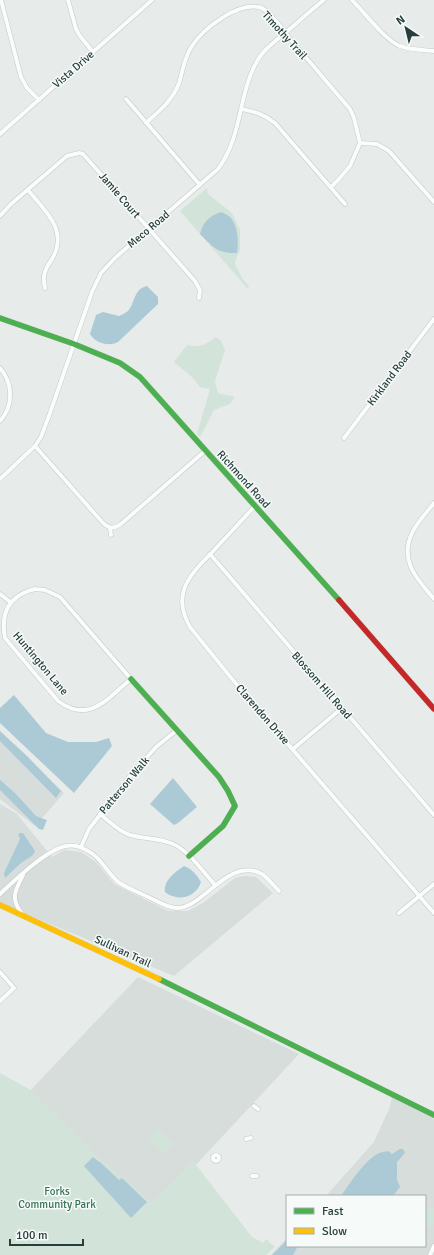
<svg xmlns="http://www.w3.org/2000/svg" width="434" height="1255" viewBox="0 0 434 1255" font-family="Signika,sans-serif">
<rect width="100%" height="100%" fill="#e7ecea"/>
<!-- built -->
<g fill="#d6dddb">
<path d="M 0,732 L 64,793 L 35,826 L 0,799 Z"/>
<path d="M 0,804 L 17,814 L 52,857 L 64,850 L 81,852 L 96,862 L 114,884 L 168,911 L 188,911 L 203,903 L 235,878 L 245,876 L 256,877 L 273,893 L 174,976 L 0,903 Z"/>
<path d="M 138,977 L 299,1054 L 154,1210 L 24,1097 Z"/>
<path d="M 393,1094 L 434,1115 L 434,1255 L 271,1255 L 287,1238 L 287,1246 L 425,1246 L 425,1196 L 326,1196 L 374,1142 L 389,1109 Z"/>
</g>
<!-- green -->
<g fill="#d2e3da">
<path d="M 207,188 L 208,194 L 232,213 L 240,230 L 240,250 L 236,259 L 235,264 L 242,278 L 249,287 L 248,289 L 180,211 Z"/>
<path d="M 216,337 L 221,341 L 225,350 L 215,381 L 218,393 L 235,397 L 230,404 L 214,410 L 200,437 L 197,434 L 210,389 L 200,387 L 194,379 L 174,362 L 187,345 C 200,348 205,345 216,337 Z"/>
<path d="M 0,1073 L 29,1089 L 93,1152 L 152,1203 L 193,1161 L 252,1237 L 263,1243 L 266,1239 L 275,1247 L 266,1255 L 0,1255 Z"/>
<path d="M 158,1129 L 173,1144 L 164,1153 L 149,1138 Z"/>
<path d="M 425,1204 L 434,1209 L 434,1224 L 428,1228 L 425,1227 Z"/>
</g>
<!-- water -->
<g fill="#accad6">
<path d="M 221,212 C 224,213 227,215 230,217 C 238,225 239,242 237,253 C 218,254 213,247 200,234 C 203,221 210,216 221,212 Z"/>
<path d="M 147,286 L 158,297 L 158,304 L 118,342 C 109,347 95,343 90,334 L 96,315 L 103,312 L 119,316 C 122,315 125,313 128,311 C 135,304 133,289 147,286 Z"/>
<path d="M 14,695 L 46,733 L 68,742 L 96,742 L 109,738 L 112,746 L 74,793 L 0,723 L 0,708 Z"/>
<path d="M 0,731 L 27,756 L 61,791 L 56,798 L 0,741 Z"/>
<path d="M 173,778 L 197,807 L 178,823 L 174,825 L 150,804 Z"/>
<path d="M 0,780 L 15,793 L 36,816 L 47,820 L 43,830 L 39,829 L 0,790 Z"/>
<path d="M 21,833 L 23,833 L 35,851 L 33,855 L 21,863 L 5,878 L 4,873 L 20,839 L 18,834 Z"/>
<path d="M 184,866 C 192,869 197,875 201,882 C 196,898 177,902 165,892 C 163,881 175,872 184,866 Z"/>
<path d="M 400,1149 L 403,1149 L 405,1153 L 397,1162 L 397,1180 L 400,1187 L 393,1196 L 341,1196 C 350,1183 365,1160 379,1153 C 382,1152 386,1152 388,1151 L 392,1154 Z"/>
<path d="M 93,1157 L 99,1162 L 100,1162 L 119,1180 L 122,1178 L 147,1202 L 131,1218 L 84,1166 Z"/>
<path d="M 287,1240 L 287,1246 L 298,1246 L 293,1255 L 272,1255 Z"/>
</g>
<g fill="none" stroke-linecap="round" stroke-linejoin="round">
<defs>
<g id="street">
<path d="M 1,0 L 21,77 L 27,88 L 39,100"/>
<path d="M 68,0 L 76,29 L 80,36 L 93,52"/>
<path d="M 352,0 C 363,11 386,41 400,46 C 411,50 423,50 434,51"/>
<path d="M 126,99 L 200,185"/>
<path d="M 242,109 C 255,112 264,114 275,123 L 345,204"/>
<path d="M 146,123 C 159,111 173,100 179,83 C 183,71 184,57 192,46 C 203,29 239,0 262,8 C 272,14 283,30 291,40 C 311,63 330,86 350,109 L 354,118 L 360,143 L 350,166 L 339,179 L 331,187"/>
<path d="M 0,134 L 152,0"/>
<path d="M 360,143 L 377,144 L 389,151 L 434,202"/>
<path d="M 28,190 C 45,211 69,230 52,259 C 45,269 42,276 45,288"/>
<path d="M 0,216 L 11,204 L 67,156 L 79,153 L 83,154 L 195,281 L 200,290 L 199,298"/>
<path d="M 0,368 C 13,383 14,406 0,421"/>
<path d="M 344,438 L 434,319"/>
<path d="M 35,446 L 103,523 C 110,529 113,529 121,524 L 206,450"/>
<path d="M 0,479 L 35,446 L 41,437 L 50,413 L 92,292 L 101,273 L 116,257 L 218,169 C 242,137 238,97 256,63 C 262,51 274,42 284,34 C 297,23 310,11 324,0"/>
<path d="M 434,503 C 427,512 417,522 412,533 C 399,561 417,579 434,599"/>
<path d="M 255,506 C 243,519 230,533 217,547 C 194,572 169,590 190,627 L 241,690 L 434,913"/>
<path d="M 110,528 L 111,535"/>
<path d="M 210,554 L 434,815"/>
<path d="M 35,589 L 45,590 L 60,597 L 131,679 C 107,699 89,724 58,701 L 5,638 C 0,611 10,595 35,589 Z"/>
<path d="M 0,594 L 9,601"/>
<path d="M 293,749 L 342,708"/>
<path d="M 100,814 C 109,821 119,832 130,835 C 144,839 160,838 173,844 C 188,850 204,873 215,885"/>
<path d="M 81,847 L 89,829 L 131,775 L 156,747 L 177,730"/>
<path d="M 0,894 C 15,880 46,850 66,846 C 75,844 86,849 94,855 C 103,862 109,874 118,882 C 127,888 138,892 148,897 C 157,901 169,909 179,908 C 189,907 198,900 205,894 C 221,881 240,862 262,874 C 268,878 273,885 279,891"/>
<path d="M 399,913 L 434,884"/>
<path d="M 22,914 C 10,898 15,891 23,875"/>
<path d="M 0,972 L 14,988 L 0,1001"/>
<path d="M 254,1106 L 258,1109"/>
<path d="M 246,1139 L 251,1138"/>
<circle cx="216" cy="1158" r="3"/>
<path d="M 252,1176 L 257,1176"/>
<path d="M 430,1255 L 434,1246"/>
</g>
<g id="fast">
<path d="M 0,318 L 74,344 L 120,363 L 140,377 L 339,600"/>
<path d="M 131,679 L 219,777 L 228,791 L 235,806 L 223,826 L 189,856"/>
<path d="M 159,979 L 434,1115"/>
</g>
<path id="slow" d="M 0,905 L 159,979"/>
<path id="jam" d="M 339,600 L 434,709"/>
</defs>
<!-- street casing -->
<use href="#street" stroke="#c4c9c7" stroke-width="5"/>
<!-- fast casing -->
<use href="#fast" stroke="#c4cac9" stroke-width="6"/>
<!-- slow casing -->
<use href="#slow" stroke="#c4cac9" stroke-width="6"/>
<!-- jam casing -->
<use href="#jam" stroke="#c4cac9" stroke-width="6"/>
<!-- street -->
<use href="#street" stroke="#fbfcfc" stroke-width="4"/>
<!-- fast -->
<use href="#fast" stroke="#4caf50" stroke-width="5.5"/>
<!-- slow -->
<use href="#slow" stroke="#ffc107" stroke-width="5.5"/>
<!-- jam -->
<use href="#jam" stroke="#c62828" stroke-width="5.5"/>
</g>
<g text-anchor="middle" stroke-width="3" stroke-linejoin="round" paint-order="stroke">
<!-- street labels -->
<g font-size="11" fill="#263e3c" stroke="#f6faf9">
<text transform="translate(285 35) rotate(48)" y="4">Timothy Trail</text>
<text transform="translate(73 69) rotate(-41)" y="4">Vista Drive</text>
<text transform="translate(120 195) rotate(49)" y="4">Jamie Court</text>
<text transform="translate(148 229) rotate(-40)" y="4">Meco Road</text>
<text transform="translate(389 378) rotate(-53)" y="4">Kirkland Road</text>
<text transform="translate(244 479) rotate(48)" y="4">Richmond Road</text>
<text transform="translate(41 663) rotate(50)" y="4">Huntington Lane</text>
<text transform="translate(322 685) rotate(49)" y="4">Blossom Hill Road</text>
<text transform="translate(263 714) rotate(49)" y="4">Clarendon Drive</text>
<text transform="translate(124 785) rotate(-50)" y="4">Patterson Walk</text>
<text transform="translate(123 951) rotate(25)" y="4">Sullivan Trail</text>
</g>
<!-- park labels -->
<g font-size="11" fill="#347255" stroke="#f6faf9">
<text x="57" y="1195">Forks<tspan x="57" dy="13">Community Park</tspan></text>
</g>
</g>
<!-- legend -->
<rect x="286" y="1195" width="140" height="52" fill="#f6faf9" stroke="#a3afad"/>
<rect x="294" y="1208" width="20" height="6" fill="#4caf50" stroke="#a3afad"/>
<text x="322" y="1215" font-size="12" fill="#263e3c">Fast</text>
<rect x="294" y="1228" width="20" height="6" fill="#ffc107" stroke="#a3afad"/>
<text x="322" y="1235" font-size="12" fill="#263e3c">Slow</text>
<!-- north arrow -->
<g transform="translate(406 28) rotate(325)" stroke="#f6faf9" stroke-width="3" paint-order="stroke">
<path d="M0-3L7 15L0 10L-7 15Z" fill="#263e3c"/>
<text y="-6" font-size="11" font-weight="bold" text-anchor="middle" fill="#263e3c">N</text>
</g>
<!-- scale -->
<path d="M10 1239v6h73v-6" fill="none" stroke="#263e3c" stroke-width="2"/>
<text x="16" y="1239" font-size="12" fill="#263e3c" stroke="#f6faf9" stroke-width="3" paint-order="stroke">100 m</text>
</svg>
